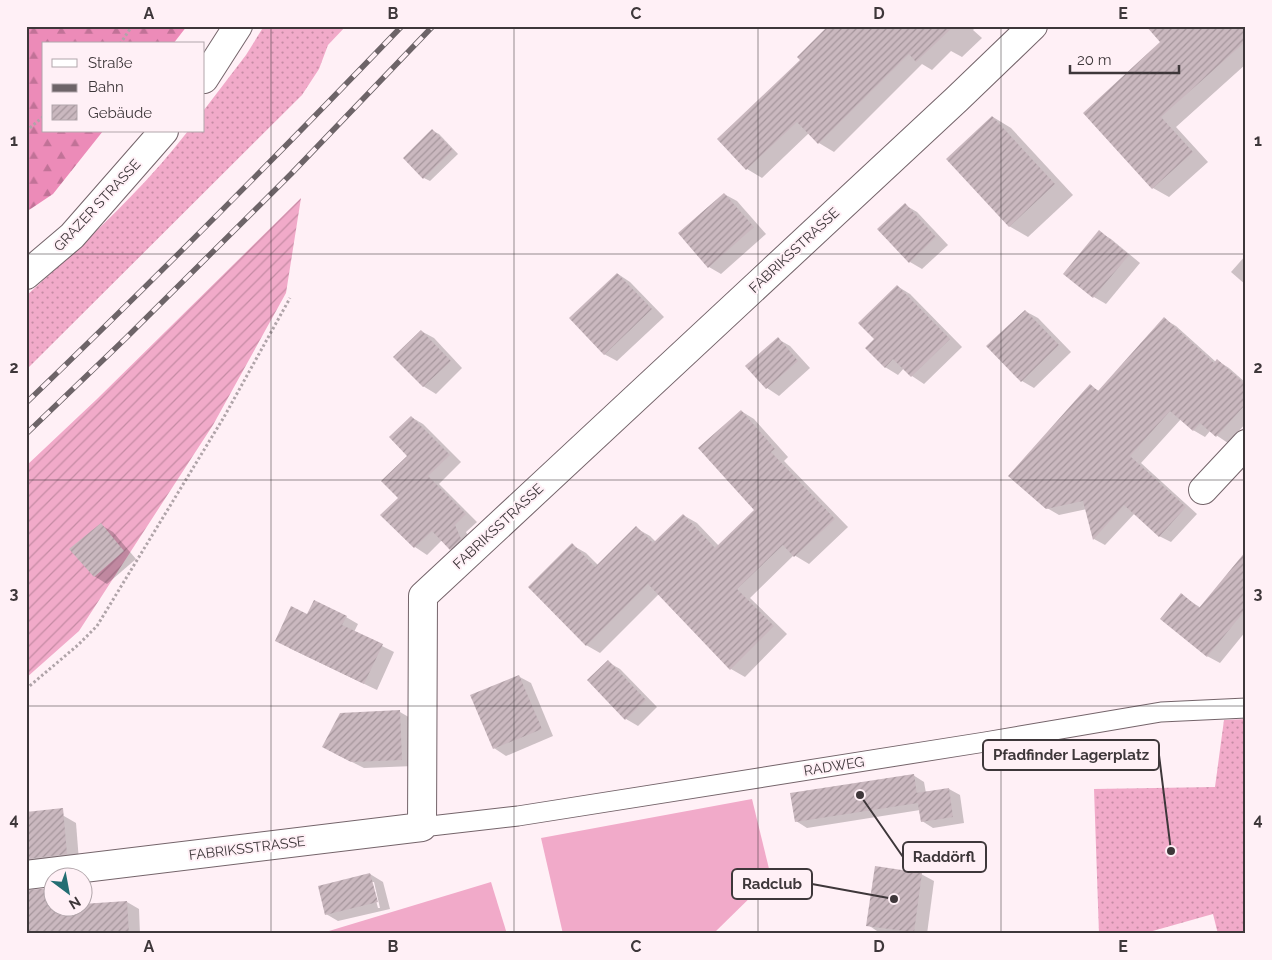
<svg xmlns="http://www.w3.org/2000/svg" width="1272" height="960" viewBox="0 0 1272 960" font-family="Raleway,sans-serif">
<defs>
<pattern id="grass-dots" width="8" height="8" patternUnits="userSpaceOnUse" patternTransform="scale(1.25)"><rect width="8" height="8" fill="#f1aac9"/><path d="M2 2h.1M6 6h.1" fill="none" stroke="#c58ba4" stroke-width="1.8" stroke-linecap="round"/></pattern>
<pattern id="forest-firs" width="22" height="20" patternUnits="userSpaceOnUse" patternTransform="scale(1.25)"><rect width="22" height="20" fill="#ec8bb8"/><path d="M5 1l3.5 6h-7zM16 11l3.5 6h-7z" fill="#c17297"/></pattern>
<pattern id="garden-furrows" width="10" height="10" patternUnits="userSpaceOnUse" patternTransform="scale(1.25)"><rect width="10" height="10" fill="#f1aac9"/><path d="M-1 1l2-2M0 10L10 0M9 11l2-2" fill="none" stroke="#c58ba4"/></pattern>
<pattern id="building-hatch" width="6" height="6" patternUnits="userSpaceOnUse" patternTransform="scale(1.25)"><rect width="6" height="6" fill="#cab8bf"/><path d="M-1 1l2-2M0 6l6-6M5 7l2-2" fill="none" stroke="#a5969c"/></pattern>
</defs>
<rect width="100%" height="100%" fill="#fff0f6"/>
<!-- grass -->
<g fill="url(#grass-dots)">
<path d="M 264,26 L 346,26 L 328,45 L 319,69 L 302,95 L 26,370 L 26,296 C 83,244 141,192 188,131 L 204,131 L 204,110 L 246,55 Z"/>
<path d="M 1246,719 L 1246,934 L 1218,934 L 1213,914 L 1142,934 L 1099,934 L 1094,789 L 1215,787 L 1224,720 Z"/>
</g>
<!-- forest -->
<path fill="url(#forest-firs)" d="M 26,26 L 187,26 L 173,44 L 44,44 L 44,131 L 103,131 L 53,194 L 26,212 Z"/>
<!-- garden -->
<path fill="url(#garden-furrows)" d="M 301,198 L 286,293 L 213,425 L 79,631 L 26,678 L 26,466 L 97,399 Z"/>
<!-- pitch -->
<g fill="#f1aac9">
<path d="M 752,799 L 771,877 L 713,934 L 563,934 L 541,838 Z"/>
<path d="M 491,882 L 507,934 L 319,934 Z"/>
</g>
<!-- shadow -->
<g fill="#0003" fill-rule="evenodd">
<path d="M 830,26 L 977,26 L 973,30 L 982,38 L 962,57 L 951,51 L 932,70 L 922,64 L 834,152 L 819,143 L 809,133 L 762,178 L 747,169 L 719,139 L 802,60 Z"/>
<path d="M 1246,26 L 1246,64 L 1176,127 L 1208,162 L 1169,197 L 1153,188 L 1162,42 Z"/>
<path d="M 993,117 L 1011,128 L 1073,195 L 1028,237 L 1009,226 Z"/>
<path d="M 433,131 L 439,134 L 458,154 L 430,181 L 424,178 Z"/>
<path d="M 724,194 L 737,201 L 766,234 L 721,274 L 709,267 Z"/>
<path d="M 905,205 L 917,212 L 948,245 L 922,269 L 910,262 Z"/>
<path d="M 1099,232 L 1111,239 L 1140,263 L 1106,304 L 1094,297 Z"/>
<path d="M 1246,255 L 1246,285 L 1231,272 Z"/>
<path d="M 618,274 L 630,282 L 664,317 L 617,361 L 604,354 Z"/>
<path d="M 897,286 L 910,294 L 962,347 L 924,384 L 912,376 L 904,368 L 898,375 L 885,367 L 876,339 Z"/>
<path d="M 1025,311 L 1038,318 L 1071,352 L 1034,388 L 1022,381 Z"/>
<path d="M 1164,319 L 1176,326 L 1216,362 L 1218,361 L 1229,368 L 1246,383 L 1246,423 L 1228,443 L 1210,431 L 1205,437 L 1193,430 L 1181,419 L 1141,463 L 1197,514 L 1171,542 L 1159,536 L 1135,513 L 1105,545 L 1094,539 L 1087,509 L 1059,515 L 1047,508 L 1090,386 L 1099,391 Z"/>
<path d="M 421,331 L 434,338 L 462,368 L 436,394 L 423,386 Z"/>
<path d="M 778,339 L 790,346 L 810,368 L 779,396 L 767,388 L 747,366 Z"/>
<path d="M 741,411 L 754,419 L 788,457 L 784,461 L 848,527 L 809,564 L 794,555 L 750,598 L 787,634 L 745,677 L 731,669 L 659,594 L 600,653 L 586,645 L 572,545 L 586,553 L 598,565 L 636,528 L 650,536 L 656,542 L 683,515 L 697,523 L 719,546 L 756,510 Z"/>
<path d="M 411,417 L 423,424 L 461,462 L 439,484 L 477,522 L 466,532 L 473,547 L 463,556 L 451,549 L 442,540 L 427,555 L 415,547 L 400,498 L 409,456 Z"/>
<path d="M 101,525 L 113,532 L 136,559 L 107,584 L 94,576 Z"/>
<path d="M 1246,560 L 1246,631 L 1220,663 L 1207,656 L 1181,595 L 1201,608 Z"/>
<path d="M 307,616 L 346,617 L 358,624 L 354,632 L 394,652 L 377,690 L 289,648 Z"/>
<path d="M 608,662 L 620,669 L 657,707 L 638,726 L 626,719 Z"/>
<path d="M 518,676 L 531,683 L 553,736 L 506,756 L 494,748 Z"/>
<path d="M 400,712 L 412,719 L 414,766 L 364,768 L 336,754 Z"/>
<path d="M 913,775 L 924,782 L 926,793 L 949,789 L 960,795 L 964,823 L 933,828 L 922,821 L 920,810 L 807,828 L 796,821 Z"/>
<path d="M 26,816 L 64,816 L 76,823 L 79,861 L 26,866 Z"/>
<path d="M 370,874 L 383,882 L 390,909 L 338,921 L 326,914 ZM 371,882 L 374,882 L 380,908 L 378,908 Z"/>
<path d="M 921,874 L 934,881 L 927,934 L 880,933 L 868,925 Z"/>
<path d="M 52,889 L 52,908 L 82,908 L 82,902 L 83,905 L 127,902 L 139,909 L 140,934 L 30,934 L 27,891 Z"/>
</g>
<!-- building -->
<g fill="url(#building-hatch)">
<path d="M 828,26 L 954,26 L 916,62 L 909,54 L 818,144 L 797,122 L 746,170 L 717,139 L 800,60 L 797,57 Z"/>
<path d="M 1146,26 L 1246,26 L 1246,41 L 1161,117 L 1193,152 L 1152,189 L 1083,113 L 1160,42 Z"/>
<path d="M 992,116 L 1055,184 L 1009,227 L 946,159 Z"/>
<path d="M 432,129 L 453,150 L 423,179 L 403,158 Z"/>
<path d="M 724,193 L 754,227 L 708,268 L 678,233 Z"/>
<path d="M 905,203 L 936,237 L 909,263 L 877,229 Z"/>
<path d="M 1099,230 L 1129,255 L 1093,298 L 1063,274 Z"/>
<path d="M 617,273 L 652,309 L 604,355 L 569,318 Z"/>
<path d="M 897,285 L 950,339 L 911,377 L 893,359 L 885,368 L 865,348 L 874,339 L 858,323 Z"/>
<path d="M 1025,310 L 1059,345 L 1021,382 L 986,346 Z"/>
<path d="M 1164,317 L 1214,363 L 1217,359 L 1246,385 L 1246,404 L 1216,437 L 1200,423 L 1193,431 L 1170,411 L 1130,456 L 1186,507 L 1159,537 L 1124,505 L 1093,540 L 1083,501 L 1046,509 L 1008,476 L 1090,384 L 1098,391 Z"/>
<path d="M 421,330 L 451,361 L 423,387 L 393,357 Z"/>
<path d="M 778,337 L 798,361 L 766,389 L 745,366 Z"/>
<path d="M 741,410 L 775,449 L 771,452 L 835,519 L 794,557 L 783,545 L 737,589 L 774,626 L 730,670 L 648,584 L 586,646 L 528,587 L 572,543 L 595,567 L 636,526 L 653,543 L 683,514 L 715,548 L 754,510 L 698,448 Z"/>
<path d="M 411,416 L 450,455 L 428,476 L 466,514 L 455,525 L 461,539 L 450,550 L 432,531 L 414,548 L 380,515 L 398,498 L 381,481 L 407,456 L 389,437 Z"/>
<path d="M 101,523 L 124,551 L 94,577 L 69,549 Z"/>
<path d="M 1246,551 L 1246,609 L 1207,657 L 1160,619 L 1181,593 L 1199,608 Z"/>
<path d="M 314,600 L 347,616 L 342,625 L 383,644 L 364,684 L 275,641 L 291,606 L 307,614 Z"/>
<path d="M 608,660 L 646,700 L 625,720 L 587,680 Z"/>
<path d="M 519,675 L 542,729 L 493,749 L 470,695 Z"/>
<path d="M 400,710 L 402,760 L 351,762 L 322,747 L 340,713 Z"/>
<path d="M 914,774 L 918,803 L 795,822 L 790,793 Z"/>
<path d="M 949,788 L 953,817 L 921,822 L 916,793 Z"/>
<path d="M 63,808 L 67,854 L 26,859 L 26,812 Z"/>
<path d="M 875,866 L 922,873 L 914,932 L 866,926 Z"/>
<path d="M 370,873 L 378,902 L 325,915 L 318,886 Z"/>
<path d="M 52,888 L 52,908 L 82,908 L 82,904 L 127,901 L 129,934 L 28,934 L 26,890 Z"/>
</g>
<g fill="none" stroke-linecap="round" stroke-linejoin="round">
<defs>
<path id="service" d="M 422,827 L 518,816 L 985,742 L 1161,712 L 1246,708"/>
<g id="minor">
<path d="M 1203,490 L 1246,444"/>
<path d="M 26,875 L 422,827 L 423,596 L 957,99 L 1033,26"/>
</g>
<g id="secondary">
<path d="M 204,79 L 238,26"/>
<path d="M 26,275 L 72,236 L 164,131"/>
</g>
</defs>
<!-- service casing -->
<use href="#service" stroke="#74646a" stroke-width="21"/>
<!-- minor casing -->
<use href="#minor" stroke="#74646a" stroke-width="30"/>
<!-- secondary casing -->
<use href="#secondary" stroke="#74646a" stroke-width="30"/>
<!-- path -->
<g stroke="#b0a4a9" stroke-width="3" stroke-dasharray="2.5 2.5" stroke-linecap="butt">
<path d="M 120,44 L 132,26"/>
<path d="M 26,131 L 44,116"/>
<path d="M 26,689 L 78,645 L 97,626 L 224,417 L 290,298"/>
</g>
<!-- service -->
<use href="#service" stroke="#fff" stroke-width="19"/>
<!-- minor -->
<use href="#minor" stroke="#fff" stroke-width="28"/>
<!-- secondary -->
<use href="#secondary" stroke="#fff" stroke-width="28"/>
<defs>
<g id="rail">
<path d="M 26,403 C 154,280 279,154 402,26"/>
<path d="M 26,434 L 126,338 L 291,174 L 433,26"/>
</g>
</defs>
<!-- rail casing -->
<use href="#rail" stroke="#6d6468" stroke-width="5.5"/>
<!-- rail -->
<use href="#rail" stroke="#fff0f6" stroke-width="4" stroke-dasharray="11" stroke-linecap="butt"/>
</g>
<!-- grid -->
<path fill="none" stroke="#3e373a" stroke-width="1" stroke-opacity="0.55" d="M 271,26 L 271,934M 514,26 L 514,934M 758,26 L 758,934M 1001,26 L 1001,934M 26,254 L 1246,254M 26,480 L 1246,480M 26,706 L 1246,706"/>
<g text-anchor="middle" stroke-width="4" stroke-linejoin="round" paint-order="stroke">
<!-- street labels -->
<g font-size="14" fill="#3e373a" stroke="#fff0f6">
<text transform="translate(97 205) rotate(-47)" y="5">GRAZER STRASSE</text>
<text transform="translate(794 250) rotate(-43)" y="5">FABRIKSSTRASSE</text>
<text transform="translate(498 526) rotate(-43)" y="5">FABRIKSSTRASSE</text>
<text transform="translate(834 766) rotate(-9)" y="5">RADWEG</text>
<text transform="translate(247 848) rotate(-7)" y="5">FABRIKSSTRASSE</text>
</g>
</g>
<!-- callouts -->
<path fill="none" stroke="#3e373a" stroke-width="2" d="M1171 851L1159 755M860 795L903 857M894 899L812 884"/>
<g fill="#3e373a" stroke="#fff0f6" stroke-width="2">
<circle cx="1171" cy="851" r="5"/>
<circle cx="860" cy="795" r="5"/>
<circle cx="894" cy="899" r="5"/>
</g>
<g fill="#fff0f6" stroke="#3e373a" stroke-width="2">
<rect x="983" y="740" width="176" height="30" rx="5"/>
<rect x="903" y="842" width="83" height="30" rx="5"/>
<rect x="732" y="869" width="80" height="30" rx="5"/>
</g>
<g font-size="15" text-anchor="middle" font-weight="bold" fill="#3e373a">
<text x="1071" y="760">Pfadfinder Lagerplatz</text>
<text x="944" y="862">Raddörfl</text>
<text x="772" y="889">Radclub</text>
</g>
<!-- border -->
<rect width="1272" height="960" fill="none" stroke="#fff0f6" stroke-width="55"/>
<!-- legend -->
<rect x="42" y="42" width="162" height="90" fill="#fff0f6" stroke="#b2a6ab"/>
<rect x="52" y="59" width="25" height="8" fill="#ffffff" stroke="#b2a6ab"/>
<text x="88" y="68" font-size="15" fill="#3e373a">Straße</text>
<rect x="52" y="84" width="25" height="8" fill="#6d6468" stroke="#b2a6ab"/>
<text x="88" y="92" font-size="15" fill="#3e373a">Bahn</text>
<rect x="52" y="105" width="25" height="15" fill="url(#building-hatch)" stroke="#b2a6ab"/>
<text x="88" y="118" font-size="15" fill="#3e373a">Gebäude</text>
<!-- north arrow -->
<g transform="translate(68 892) rotate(148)"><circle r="24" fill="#fff0f6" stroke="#b2a6ab"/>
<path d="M0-4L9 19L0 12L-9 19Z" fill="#236e73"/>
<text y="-8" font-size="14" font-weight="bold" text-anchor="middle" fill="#3e373a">N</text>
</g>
<!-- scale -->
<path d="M1070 65v8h109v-8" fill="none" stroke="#3e373a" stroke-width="2.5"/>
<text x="1077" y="65" font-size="15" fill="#3e373a" stroke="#fff0f6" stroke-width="4" paint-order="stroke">20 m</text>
<rect x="28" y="28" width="1216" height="904" fill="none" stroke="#3e373a" stroke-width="2"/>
<g font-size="16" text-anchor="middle" font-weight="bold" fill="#3e373a">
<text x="149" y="19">A</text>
<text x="393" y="19">B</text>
<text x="636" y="19">C</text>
<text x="879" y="19">D</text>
<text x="1123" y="19">E</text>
<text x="14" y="146">1</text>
<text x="1258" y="146">1</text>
<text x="14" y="373">2</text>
<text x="1258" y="373">2</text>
<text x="14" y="599">3</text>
<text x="1258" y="599">3</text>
<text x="14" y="825">4</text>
<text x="1258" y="825">4</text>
<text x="149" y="952">A</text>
<text x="393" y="952">B</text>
<text x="636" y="952">C</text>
<text x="879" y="952">D</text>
<text x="1123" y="952">E</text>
</g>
</svg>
